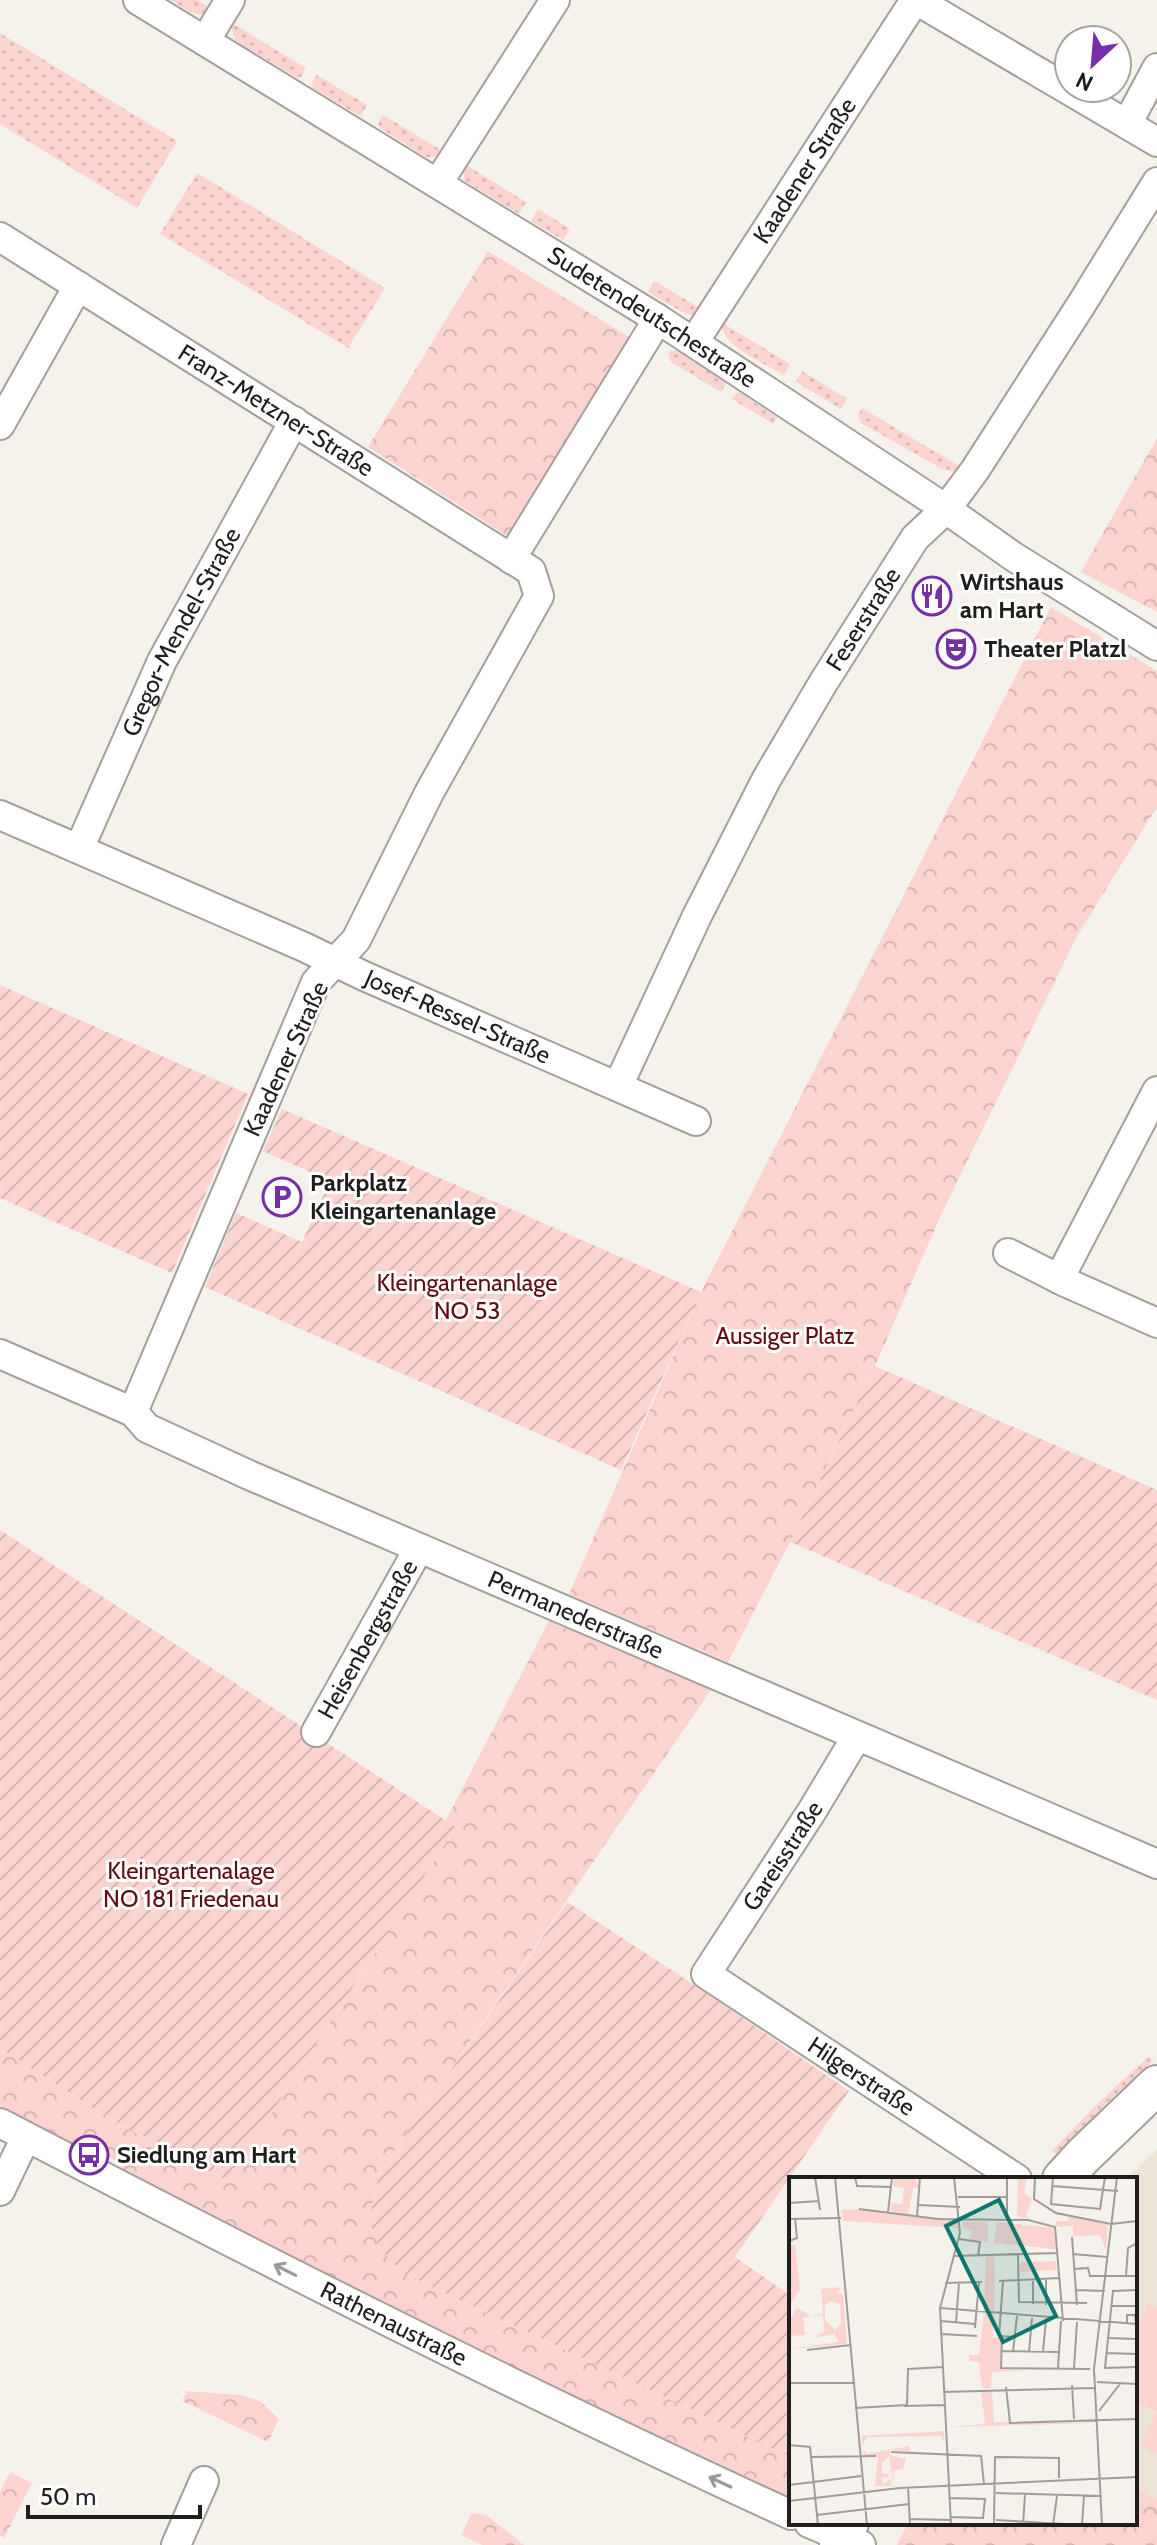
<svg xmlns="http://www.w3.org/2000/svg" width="1157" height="2545" viewBox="0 0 1157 2545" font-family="Cabin,sans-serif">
<defs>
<pattern id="grass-dots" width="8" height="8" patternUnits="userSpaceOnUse" patternTransform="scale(2)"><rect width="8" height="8" fill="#fbd4d0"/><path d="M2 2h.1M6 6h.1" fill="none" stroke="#d7b6b2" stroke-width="1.8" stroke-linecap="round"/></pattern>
<pattern id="forest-crowns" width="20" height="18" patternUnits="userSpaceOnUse" patternTransform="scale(2)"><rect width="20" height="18" fill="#fbd4d0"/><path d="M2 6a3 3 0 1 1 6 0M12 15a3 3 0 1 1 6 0" fill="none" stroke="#d7b6b2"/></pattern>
<pattern id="garden-furrows" width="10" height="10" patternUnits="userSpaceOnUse" patternTransform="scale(2)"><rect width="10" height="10" fill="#fbd4d0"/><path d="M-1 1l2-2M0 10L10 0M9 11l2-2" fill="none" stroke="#d7b6b2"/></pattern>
</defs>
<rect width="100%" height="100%" fill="#f5f1eb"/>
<!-- built -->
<path fill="#ede4d8" d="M 1157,2149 L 1157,2499 L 1135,2488 L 1135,2179 L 1126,2179 Z"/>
<!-- grass -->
<g fill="url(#grass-dots)">
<path d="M 171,0 L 197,0 L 212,9 C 198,22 185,8 171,0 Z"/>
<path d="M 230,22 L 306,68 L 301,77 L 297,78 L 235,40 Z"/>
<path d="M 0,33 L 177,141 L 137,208 L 0,124 Z"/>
<path d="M 317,75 L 367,105 L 360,116 L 313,88 L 312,82 Z"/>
<path d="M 383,115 L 444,152 L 435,157 L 426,157 L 380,128 L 378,123 Z"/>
<path d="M 461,162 L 526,202 L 519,214 L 465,181 Z"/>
<path d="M 197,173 L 385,288 L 348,348 L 160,234 Z"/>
<path d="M 538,209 L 570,229 L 563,240 L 531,221 Z"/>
<path d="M 655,281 L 703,310 L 693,315 L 686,314 L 648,292 Z"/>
<path d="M 721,322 L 790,364 L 784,375 C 764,363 722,347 721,322 Z"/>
<path d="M 677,350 L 726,383 L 721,392 L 671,362 L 668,352 Z"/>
<path d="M 802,371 L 847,399 L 841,409 L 796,382 Z"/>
<path d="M 736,393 L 741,393 L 777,418 L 773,424 L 732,399 Z"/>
<path d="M 862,408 L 961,467 L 955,472 L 938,468 L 937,466 L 861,423 L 858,416 Z"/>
<path d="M 1149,2056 L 1153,2061 L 1100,2109 L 1104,2115 L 1062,2160 L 1052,2151 L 1095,2106 Z"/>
</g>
<!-- forest -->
<g fill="url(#forest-crowns)">
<path d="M 488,251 L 629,337 L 509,537 L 368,447 Z"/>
<path d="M 1157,438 L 1157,612 L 1081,572 Z"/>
<path d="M 1051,607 L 1157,671 L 1157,807 L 1077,936 L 941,1215 L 875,1366 L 790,1542 L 728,1662 L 569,1594 L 701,1292 Z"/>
<path d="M 549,1621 L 711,1690 L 379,2174 L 369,2220 L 403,2273 L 791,2457 L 791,2503 L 572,2403 L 119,2174 L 123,2165 L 87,2146 L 84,2151 L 27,2120 L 24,2124 L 0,2112 L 0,2048 L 113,2121 L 228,2181 L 456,1827 L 446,1820 Z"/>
<path d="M 187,2391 L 240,2395 L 260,2401 L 279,2419 L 268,2442 L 182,2401 Z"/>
<path d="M 10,2472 L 32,2483 L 4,2538 L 0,2536 L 0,2493 Z"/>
<path d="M 1135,2488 L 1157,2499 L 1157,2545 L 897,2545 L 908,2523 L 1135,2523 Z"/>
<path d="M 472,2513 L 486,2515 L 524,2545 L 482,2545 L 461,2535 Z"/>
</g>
<!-- garden -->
<g fill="url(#garden-furrows)">
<path d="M 0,985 L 248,1094 L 172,1273 L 0,1198 Z"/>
<path d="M 282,1109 L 701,1292 L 621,1470 L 205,1287 L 236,1213 L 302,1242 L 330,1181 L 263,1151 Z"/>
<path d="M 875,1366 L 1157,1490 L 1157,1700 L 790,1542 Z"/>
<path d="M 0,1530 L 456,1827 L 228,2181 L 113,2121 L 0,2048 Z"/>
<path d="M 567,1902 L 693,1984 L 849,2091 L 735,2257 L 791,2296 L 791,2457 L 403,2273 L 380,2250 L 369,2220 L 379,2174 Z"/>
</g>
<!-- pitch -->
<path fill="#fbd4d0" d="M 1148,2303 L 1157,2307 L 1157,2454 L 1140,2446 L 1156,2411 L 1135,2402 L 1135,2333 Z"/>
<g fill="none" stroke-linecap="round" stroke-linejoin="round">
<defs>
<g id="street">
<path id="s1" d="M 138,0 L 658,319 L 946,509 L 1014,557 L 1157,646"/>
<path d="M 916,0 L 1157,142"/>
<path d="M 205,41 L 230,0"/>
<path d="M 1127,124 L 1157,68"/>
<path d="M 438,183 L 555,0"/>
<path id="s2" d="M 0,237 L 531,571 L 539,596 L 429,793 L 356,940 L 316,982 L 133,1412"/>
<path id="s3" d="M 694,342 L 915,0"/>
<path d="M 0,425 L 78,286"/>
<path d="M 511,559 L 658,319"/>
<path id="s4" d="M 0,815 L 304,947 L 364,976 L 696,1121"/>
<path id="s5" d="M 79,849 L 162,661 L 294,421"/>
<path id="s6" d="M 618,1086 L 697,916 L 766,780 L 823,683 L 915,538 L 946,509 L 975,470 L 1081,305 L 1157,182"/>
<path d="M 1008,1253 L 1065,1282 L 1157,1323"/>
<path d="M 1059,1279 L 1157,1091"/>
<path id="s7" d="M 0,1354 L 133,1412 L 147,1428 L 249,1475 L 1157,1864"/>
<path id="s8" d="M 316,1732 L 419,1548"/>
<path id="s9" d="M 857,1736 L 812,1811 L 706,1974 L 1017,2179"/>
<path id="s10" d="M 0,2123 C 261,2259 523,2392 791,2515"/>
<path d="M 0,2191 L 26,2137"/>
<path d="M 809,2523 L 861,2545"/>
<path d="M 176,2545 L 204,2481"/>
</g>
<g id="secondary">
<path d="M 1062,2179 L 1083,2156 L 1157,2085"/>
<path d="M 839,2545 L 849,2523"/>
</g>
</defs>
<!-- street casing -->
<use href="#street" stroke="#a39f9a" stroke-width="32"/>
<!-- secondary casing -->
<use href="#secondary" stroke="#a39f9a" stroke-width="42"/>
<!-- street -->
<use href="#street" stroke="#fff" stroke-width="28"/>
<!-- secondary -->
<use href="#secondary" stroke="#fff" stroke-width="38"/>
</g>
<!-- one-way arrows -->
<defs><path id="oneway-shaft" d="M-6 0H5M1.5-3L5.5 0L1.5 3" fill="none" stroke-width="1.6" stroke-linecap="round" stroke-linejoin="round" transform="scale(2)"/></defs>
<g stroke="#9a9a99">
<use href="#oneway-shaft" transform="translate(285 2270) rotate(-153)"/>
<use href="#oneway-shaft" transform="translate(720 2482) rotate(-155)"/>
</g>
<!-- icons -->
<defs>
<symbol id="restaurant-ring" viewBox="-11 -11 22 22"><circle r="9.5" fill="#fff" stroke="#7430a4" stroke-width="1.5"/><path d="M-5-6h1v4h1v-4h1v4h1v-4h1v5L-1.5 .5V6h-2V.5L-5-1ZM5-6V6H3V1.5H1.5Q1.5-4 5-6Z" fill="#7430a4"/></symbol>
<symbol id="theatre-ring" viewBox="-11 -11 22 22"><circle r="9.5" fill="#fff" stroke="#7430a4" stroke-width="1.5"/><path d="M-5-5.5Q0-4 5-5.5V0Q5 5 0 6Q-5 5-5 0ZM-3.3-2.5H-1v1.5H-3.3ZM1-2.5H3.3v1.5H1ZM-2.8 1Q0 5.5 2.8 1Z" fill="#7430a4"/></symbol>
<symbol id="parking-ring" viewBox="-11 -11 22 22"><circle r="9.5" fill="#fff" stroke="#7430a4" stroke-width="1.5"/><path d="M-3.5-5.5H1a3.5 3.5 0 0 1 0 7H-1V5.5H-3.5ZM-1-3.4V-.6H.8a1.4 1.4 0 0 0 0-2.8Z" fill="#7430a4"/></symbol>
<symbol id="bus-ring" viewBox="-11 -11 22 22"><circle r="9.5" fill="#fff" stroke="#7430a4" stroke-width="1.5"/><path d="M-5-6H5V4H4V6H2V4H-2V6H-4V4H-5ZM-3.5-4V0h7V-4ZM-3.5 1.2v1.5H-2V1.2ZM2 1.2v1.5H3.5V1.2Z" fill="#7430a4"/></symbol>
</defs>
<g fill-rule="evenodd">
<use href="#restaurant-ring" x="910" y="574" width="44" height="44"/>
<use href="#theatre-ring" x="934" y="627" width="44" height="44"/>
<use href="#parking-ring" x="260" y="1175" width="44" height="44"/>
<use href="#bus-ring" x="67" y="2133" width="44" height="44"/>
</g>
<g text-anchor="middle" stroke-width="6" stroke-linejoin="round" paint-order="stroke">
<!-- street labels -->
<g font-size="24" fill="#1f1e1c" stroke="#fff">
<text dy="8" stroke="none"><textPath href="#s3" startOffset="204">Kaadener Straße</textPath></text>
<text dy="8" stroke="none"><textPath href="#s1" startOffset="604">Sudetendeutschestraße</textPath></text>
<text dy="8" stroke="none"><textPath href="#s2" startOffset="326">Franz-Metzner-Straße</textPath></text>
<text dy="8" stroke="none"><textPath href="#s6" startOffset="528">Feserstraße</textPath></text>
<text dy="8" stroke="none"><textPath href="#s5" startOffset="240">Gregor-Mendel-Straße</textPath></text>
<text dy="8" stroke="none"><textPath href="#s4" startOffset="500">Josef-Ressel-Straße</textPath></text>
<text transform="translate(286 1059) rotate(-65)" y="8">Kaadener Straße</text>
<text dy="8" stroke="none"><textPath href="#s7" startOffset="634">Permanederstraße</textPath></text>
<text dy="8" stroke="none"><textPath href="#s8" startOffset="106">Heisenbergstraße</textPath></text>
<text transform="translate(783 1856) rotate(-57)" y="8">Gareisstraße</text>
<text dy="8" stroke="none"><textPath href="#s9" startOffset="468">Hilgerstraße</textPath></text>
<text dy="8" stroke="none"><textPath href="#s10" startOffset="442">Rathenaustraße</textPath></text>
</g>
<!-- poi labels -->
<g font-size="24" font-weight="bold" fill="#1f1e1c" stroke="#fff" text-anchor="start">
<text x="960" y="590">Wirtshaus<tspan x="960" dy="28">am Hart</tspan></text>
<text x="984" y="657">Theater Platzl</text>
<text x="310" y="1191">Parkplatz<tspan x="310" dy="28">Kleingartenanlage</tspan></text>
<text x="117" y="2163">Siedlung am Hart</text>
</g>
<!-- park labels -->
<g font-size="24" fill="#620b10" stroke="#fff">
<text x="467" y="1291">Kleingartenanlage<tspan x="467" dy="28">NO 53</tspan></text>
<text x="785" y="1344">Aussiger Platz</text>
<text x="191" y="1879">Kleingartenalage<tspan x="191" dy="28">NO 181 Friedenau</tspan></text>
</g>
</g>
<!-- overview -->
<g transform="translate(789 2177)">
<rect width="348" height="348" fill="#f5f1eb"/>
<path d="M 6,68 L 11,112 L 0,130 L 0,69 ZM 155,254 L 155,265 L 152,259 L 79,260 L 73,267 L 73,259 ZM 120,269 L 121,274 L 101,273 L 101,278 L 117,282 L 114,292 L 104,294 L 105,308 L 100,279 L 93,286 L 93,296 L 98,297 L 102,301 L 93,300 L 94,307 L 102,302 L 103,309 L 86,309 L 89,278 L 75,279 L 74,270 L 77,277 Z" fill="#fbd4d0"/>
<path d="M 126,0 L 130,11 L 124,11 L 119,38 L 101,34 L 102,26 L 113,27 L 115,11 L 104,9 L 105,1 ZM 229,0 L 238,0 L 235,16 L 243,22 L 237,38 L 241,42 L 228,39 ZM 68,32 L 169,43 L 169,51 L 54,44 L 53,33 ZM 280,39 L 319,48 L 317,74 L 311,58 L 284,59 L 284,49 L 267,50 L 266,44 L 279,44 ZM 205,79 L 206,96 L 205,135 L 195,134 L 197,80 ZM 53,110 L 48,115 L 54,117 L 58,167 L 0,172 L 49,165 L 46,157 L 24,161 L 35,155 L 34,138 L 23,139 L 34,136 L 32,112 ZM 42,124 L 51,127 L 52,146 L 46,153 L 36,143 L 36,128 ZM 8,131 L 22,139 L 14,141 L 16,158 L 0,159 L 0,144 ZM 195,136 L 205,137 L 203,160 L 212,161 L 211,192 L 239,193 L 203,195 L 202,211 L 193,211 L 190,185 L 180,184 L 180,178 L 190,178 ZM 203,214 L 205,245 L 305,246 L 160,250 L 196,247 L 192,215 Z" fill="#fbd4d0" fill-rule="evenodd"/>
<path d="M 174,45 L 199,45 L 199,65 L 181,63 L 183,53 L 174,51 ZM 208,45 L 264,51 L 267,72 L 205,66 ZM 267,84 L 268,93 L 231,95 L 231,85 Z" fill="#fbd4d0"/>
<path fill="none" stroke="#9f9d98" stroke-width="2" d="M 26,0 L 31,33M 46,0 L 78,348M 66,0 L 68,9 L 102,10M 218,0 L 218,42M 246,0 L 245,22 L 267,36 L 322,47M 264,0 L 262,27 L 311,32 L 316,0M 263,9 L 329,14M 169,20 L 218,20M 0,26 L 30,24M 130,28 L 171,30M 70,32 L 149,42 L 239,43 L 266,50 L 274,144M 99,35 L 103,0M 128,40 L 131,0M 0,42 L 52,41M 322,47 L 348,44M 283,60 L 288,128M 170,62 L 191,65 L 189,79M 0,64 L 8,61 L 6,42M 284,77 L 318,80M 229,78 L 230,125 L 298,126M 164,79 L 268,76M 285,92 L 299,91 L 301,99 L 348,99M 337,99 L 339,71 L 348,66M 210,104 L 270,101M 214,104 L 210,159 L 225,160M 156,106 L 193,105M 286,113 L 316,114M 348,113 L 324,114 L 316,191 L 348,190M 244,127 L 244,102M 257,128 L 257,102M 322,129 L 348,129M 151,131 L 348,147M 152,144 L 186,147M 167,145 L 170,106M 338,146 L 338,138 L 346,138 L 347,147M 186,151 L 190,105M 152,157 L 188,159M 213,159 L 212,191 L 301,192M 318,161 L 348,162M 18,173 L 62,168M 212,174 L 269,175M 224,175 L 228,139M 240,175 L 243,141M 254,175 L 257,142M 317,176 L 348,177M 269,191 L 272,144M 285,191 L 288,145M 308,205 L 348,207M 0,206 L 66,206M 283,208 L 285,242M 217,210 L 221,246 L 348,242M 155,215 L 305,211M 118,228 L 119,192 L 154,190M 115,229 L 156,228M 66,231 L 118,228M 310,234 L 331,207M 0,268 L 21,270 L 29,348M 102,275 L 192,279 L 195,307M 22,280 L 87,279M 0,308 L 72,299M 119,310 L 121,348M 207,316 L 311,319M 160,321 L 196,322 L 194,341 L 161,340M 0,324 L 111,311 L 348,300M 28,338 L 120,327M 121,342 L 161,343M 207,343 L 293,348M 162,348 L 151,131 L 171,56 L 165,0M 205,348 L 206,280 L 270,281 L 270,301M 234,348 L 236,318M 264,348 L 268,319M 293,348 L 295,319M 313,348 L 305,192 L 328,0"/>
<path fill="#0f766e" fill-opacity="0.15" stroke="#0f766e" stroke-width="4" d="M 210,23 L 267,139 L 214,165 L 157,49 Z"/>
<rect width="348" height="348" fill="none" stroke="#1f1e1c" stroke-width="4"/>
</g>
<!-- north arrow -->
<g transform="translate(1093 64) rotate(206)"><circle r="38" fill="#ffffff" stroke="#a5a5a4" stroke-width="2"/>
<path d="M0-6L14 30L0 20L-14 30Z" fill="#7430a4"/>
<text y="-12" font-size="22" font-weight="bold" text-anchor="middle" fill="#1f1e1c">N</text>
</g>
<!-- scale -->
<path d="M28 2505v12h172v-12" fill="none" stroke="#1f1e1c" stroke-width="4"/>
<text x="40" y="2505" font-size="24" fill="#1f1e1c" stroke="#ffffff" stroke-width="6" paint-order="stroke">50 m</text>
</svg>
